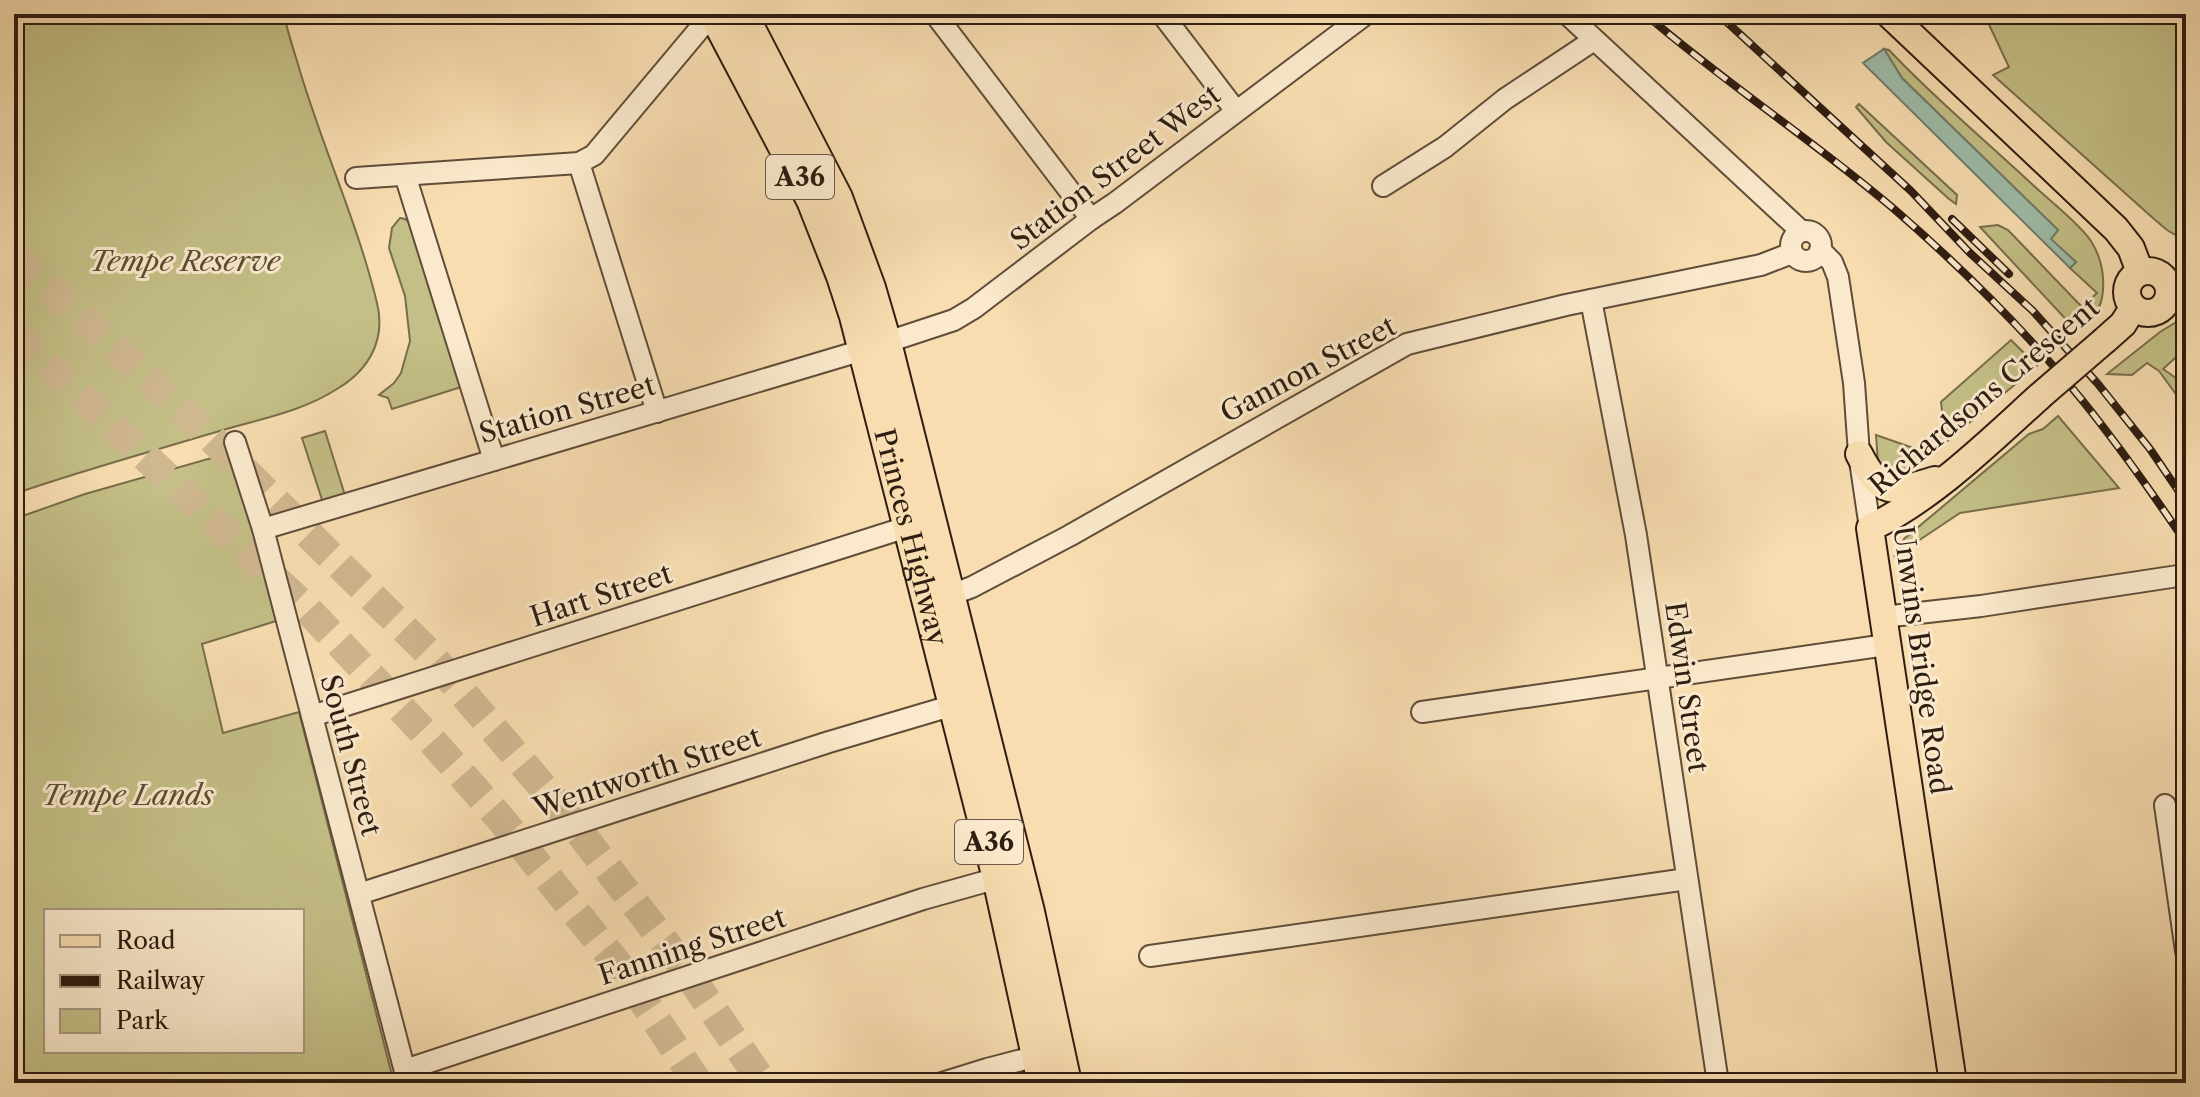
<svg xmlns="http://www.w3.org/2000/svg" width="2200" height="1097" viewBox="0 0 2200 1097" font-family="'Libre Caslon Text',serif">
<rect width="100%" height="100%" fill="#f7ddb0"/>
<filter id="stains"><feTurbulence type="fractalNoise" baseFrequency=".0025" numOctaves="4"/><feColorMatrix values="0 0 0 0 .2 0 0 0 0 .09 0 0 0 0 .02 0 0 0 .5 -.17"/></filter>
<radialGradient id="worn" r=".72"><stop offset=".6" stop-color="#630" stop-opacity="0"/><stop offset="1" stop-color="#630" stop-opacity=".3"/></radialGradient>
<!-- green -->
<g fill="#c3bf86" stroke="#786e4c" stroke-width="2" fill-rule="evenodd">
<path d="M 14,14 L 284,14 C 287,30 292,45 297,61 C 320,142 357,220 377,303 C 386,340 369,370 337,389 C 303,411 261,419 223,430 C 153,451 83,470 14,494 Z"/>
<path d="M 1984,14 L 2186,14 L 2186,241 L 2167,230 L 2154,219 L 1993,75 L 2009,67 Z"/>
<path d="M 1884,49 L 1889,50 C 1934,98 1985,140 2033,185 C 2050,201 2079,223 2091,241 C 2106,265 2109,301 2090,322 L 2088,321 L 2074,334 L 2074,328 L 1980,227 L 1998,225 L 2008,230 L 2082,307 L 2097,293 L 2070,268 L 2076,262 L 2050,239 L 2058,230 L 1902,78 Z"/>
<path d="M 1859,104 L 1957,195 L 1956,204 L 1949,199 L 1886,142 L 1856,107 Z"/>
<path d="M 400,218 L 405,219 L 410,223 L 461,387 L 392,409 L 388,398 L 379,395 L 394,383 L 401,373 L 410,341 L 405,296 L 389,248 L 392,228 Z"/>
<path d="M 2186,316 L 2186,348 L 2163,369 C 2183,382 2186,384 2186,408 L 2159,371 L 2147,363 L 2132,375 L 2107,374 L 2160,332 Z"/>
<path d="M 2011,340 L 2037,366 L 1913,470 C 1903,474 1887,469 1878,462 L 1876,435 L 1922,451 L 1944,429 L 1941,402 Z"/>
<path d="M 2058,416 L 2119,488 L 1960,513 L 1894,557 L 1904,539 L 2029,434 L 2043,429 Z"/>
<path d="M 325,431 L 348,505 L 326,512 L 302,438 Z"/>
<path d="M 229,453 L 236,457 L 276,621 L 202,644 L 223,733 L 299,712 L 394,1083 L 14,1083 L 14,519 L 85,494 ZM 46,911 L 302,911 L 302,1051 L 46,1051 Z"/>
</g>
<!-- water -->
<path fill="#9ebca8" stroke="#717c6c" stroke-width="2" d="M 1884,49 L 1902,78 L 2058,230 L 2051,239 L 2076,262 L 2070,268 L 1863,63 Z"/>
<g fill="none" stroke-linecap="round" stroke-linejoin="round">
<!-- highway-tunnel -->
<g stroke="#cfb790" stroke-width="30" stroke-dasharray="30 15" stroke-linecap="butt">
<path d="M 14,256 L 195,422 L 427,651 L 564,812 L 680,962 L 763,1083"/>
<path d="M 14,333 L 307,609 L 432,741 L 500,818 L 626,975 L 698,1083"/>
</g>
<defs>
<g id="minor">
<path d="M 935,14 L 1091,219"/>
<path d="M 1162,14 L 1236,111"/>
<path d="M 1567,14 L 1801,231"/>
<path d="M 579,163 L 657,412"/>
<path d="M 405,175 L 494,460"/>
<path d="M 356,178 L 579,163 L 594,155 L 712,14"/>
<path d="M 1383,186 L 1445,147 L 1505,99 L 1594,40"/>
<circle cx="1806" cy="246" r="15"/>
<path d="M 1820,250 L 1832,262 L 1838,277 L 1854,383 L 1859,454 L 1870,528"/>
<path d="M 2168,286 L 2186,281"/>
<path d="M 1591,300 L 1636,535 L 1718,1083"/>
<path d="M 235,442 L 263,529 L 408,1083"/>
<path d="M 263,529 L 863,350 L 954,320 L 974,308 L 1091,219 L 1115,203 L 1366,14"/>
<path d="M 940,599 L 972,587 L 1069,536 L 1407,344 L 1566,305 L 1761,265 L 1792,253"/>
<path d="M 1883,617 L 1981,606 L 2178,576"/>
<path d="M 1422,712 L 1886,645"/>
<path d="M 312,716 L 907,527"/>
<path d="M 2165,805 L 2186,951"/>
<path d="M 2184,828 L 2186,845"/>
<path d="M 359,894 L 829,742 L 954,705"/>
<path d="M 1150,956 L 1687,879"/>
<path d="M 405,1070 L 923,899 L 998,878"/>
<path d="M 942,1083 L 987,1069 L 1037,1056"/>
</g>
<g id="major">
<path d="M 1889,14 L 2116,229 L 2131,248 L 2140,272"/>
<circle cx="2148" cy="292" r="21"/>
<path d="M 2105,340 L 2123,324 L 2133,308"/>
<path d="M 1859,454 C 1881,496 1891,494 1935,480"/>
<path d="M 1953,1083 L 1870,528 C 1933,498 1989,442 2040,396"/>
</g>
<g id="highway">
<path id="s1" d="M 714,14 L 812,200 L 842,276 L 855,316 L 998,878 L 1043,1083"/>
<path d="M 742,14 L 837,198 L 870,288 L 886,343 L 1029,912 L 1066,1083"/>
</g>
</defs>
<!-- minor casing -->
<use href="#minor" stroke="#604d39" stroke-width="24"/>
<!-- major casing -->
<use href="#major" stroke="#2e1d11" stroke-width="30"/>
<!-- highway casing -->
<use href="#highway" stroke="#2e1d11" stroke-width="34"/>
<!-- minor -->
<use href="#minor" stroke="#fae9cc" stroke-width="20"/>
<!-- major -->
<use href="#major" stroke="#f7ddb0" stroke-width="26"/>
<!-- highway -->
<use href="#highway" stroke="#f7ddb0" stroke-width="30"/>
<defs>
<g id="rail">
<path d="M 1645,14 C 1725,83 1814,141 1894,209 C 1961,267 2026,331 2082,400 C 2119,446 2153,494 2186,543"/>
<path d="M 1718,14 L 1911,191 L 1969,252 L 2033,311 L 2098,384 L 2150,449 L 2186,502"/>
<path d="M 1952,219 L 2009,274"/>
</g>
</defs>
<!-- rail casing -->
<use href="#rail" stroke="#2e1d11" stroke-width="8"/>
<!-- rail -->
<use href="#rail" stroke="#fae9cc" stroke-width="5" stroke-dasharray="15" stroke-linecap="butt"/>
<defs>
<path id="major-bridge" d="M 2040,396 L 2105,340"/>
</defs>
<!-- major-bridge casing -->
<use href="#major-bridge" stroke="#2e1d11" stroke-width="30" stroke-linecap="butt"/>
<!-- major-bridge -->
<use href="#major-bridge" stroke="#f7ddb0" stroke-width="26"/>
</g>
<g text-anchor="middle" stroke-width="6" stroke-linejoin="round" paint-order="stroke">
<!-- shield labels -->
<g fill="#fae9cc" stroke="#6b5a49" stroke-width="2">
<rect x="766" y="155" width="68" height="44" rx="6"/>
<rect x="955" y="820" width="68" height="44" rx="6"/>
</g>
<g font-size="26" font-weight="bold" fill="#2e1d11">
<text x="800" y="186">A36</text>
<text x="989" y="851">A36</text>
</g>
<!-- street labels -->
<g font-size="28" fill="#2e1d11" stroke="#fae9cc">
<text transform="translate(1115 167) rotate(-37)" y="10">Station Street West</text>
<text transform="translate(1308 369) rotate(-28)" y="10">Gannon Street</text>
<text transform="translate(1984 396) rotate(-40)" y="10">Richardsons Crescent</text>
<text transform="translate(567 409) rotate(-16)" y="10">Station Street</text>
<text dy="10" stroke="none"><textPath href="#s1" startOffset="562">Princes Highway</textPath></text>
<text transform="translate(601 595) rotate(-18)" y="10">Hart Street</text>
<text transform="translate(1922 660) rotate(82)" y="10">Unwins Bridge Road</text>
<text transform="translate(1687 687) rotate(82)" y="10">Edwin Street</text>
<text transform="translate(351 755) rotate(75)" y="10">South Street</text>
<text transform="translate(647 772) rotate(-18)" y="10">Wentworth Street</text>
<text transform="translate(692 946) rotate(-18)" y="10">Fanning Street</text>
</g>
<!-- park labels -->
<g font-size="28" font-style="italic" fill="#5b4e34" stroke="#fae9cc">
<text x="185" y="271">Tempe Reserve</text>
<text x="128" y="805">Tempe Lands</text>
</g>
</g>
<!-- margin -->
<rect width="2200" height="1097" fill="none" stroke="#f7ddb0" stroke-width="48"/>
<rect x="16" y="16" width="2168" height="1065" fill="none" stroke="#2e1d11" stroke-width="4"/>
<rect x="24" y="24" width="2152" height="1049" fill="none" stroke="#2e1d11" stroke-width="2"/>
<!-- legend -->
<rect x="44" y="909" width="260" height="144" fill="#fae9cc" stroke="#a89781" stroke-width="2"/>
<rect x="60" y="935" width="40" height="12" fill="#f7ddb0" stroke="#a89781" stroke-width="2"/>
<text x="116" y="949" font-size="24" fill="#2e1d11">Road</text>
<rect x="60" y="975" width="40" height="12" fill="#2e1d11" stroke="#a89781" stroke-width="2"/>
<text x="116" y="989" font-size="24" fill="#2e1d11">Railway</text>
<rect x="60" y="1009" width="40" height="24" fill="#c3bf86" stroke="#a89781" stroke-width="2"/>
<text x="116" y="1029" font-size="24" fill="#2e1d11">Park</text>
<rect width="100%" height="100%" filter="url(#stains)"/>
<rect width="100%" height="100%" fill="url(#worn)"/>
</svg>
